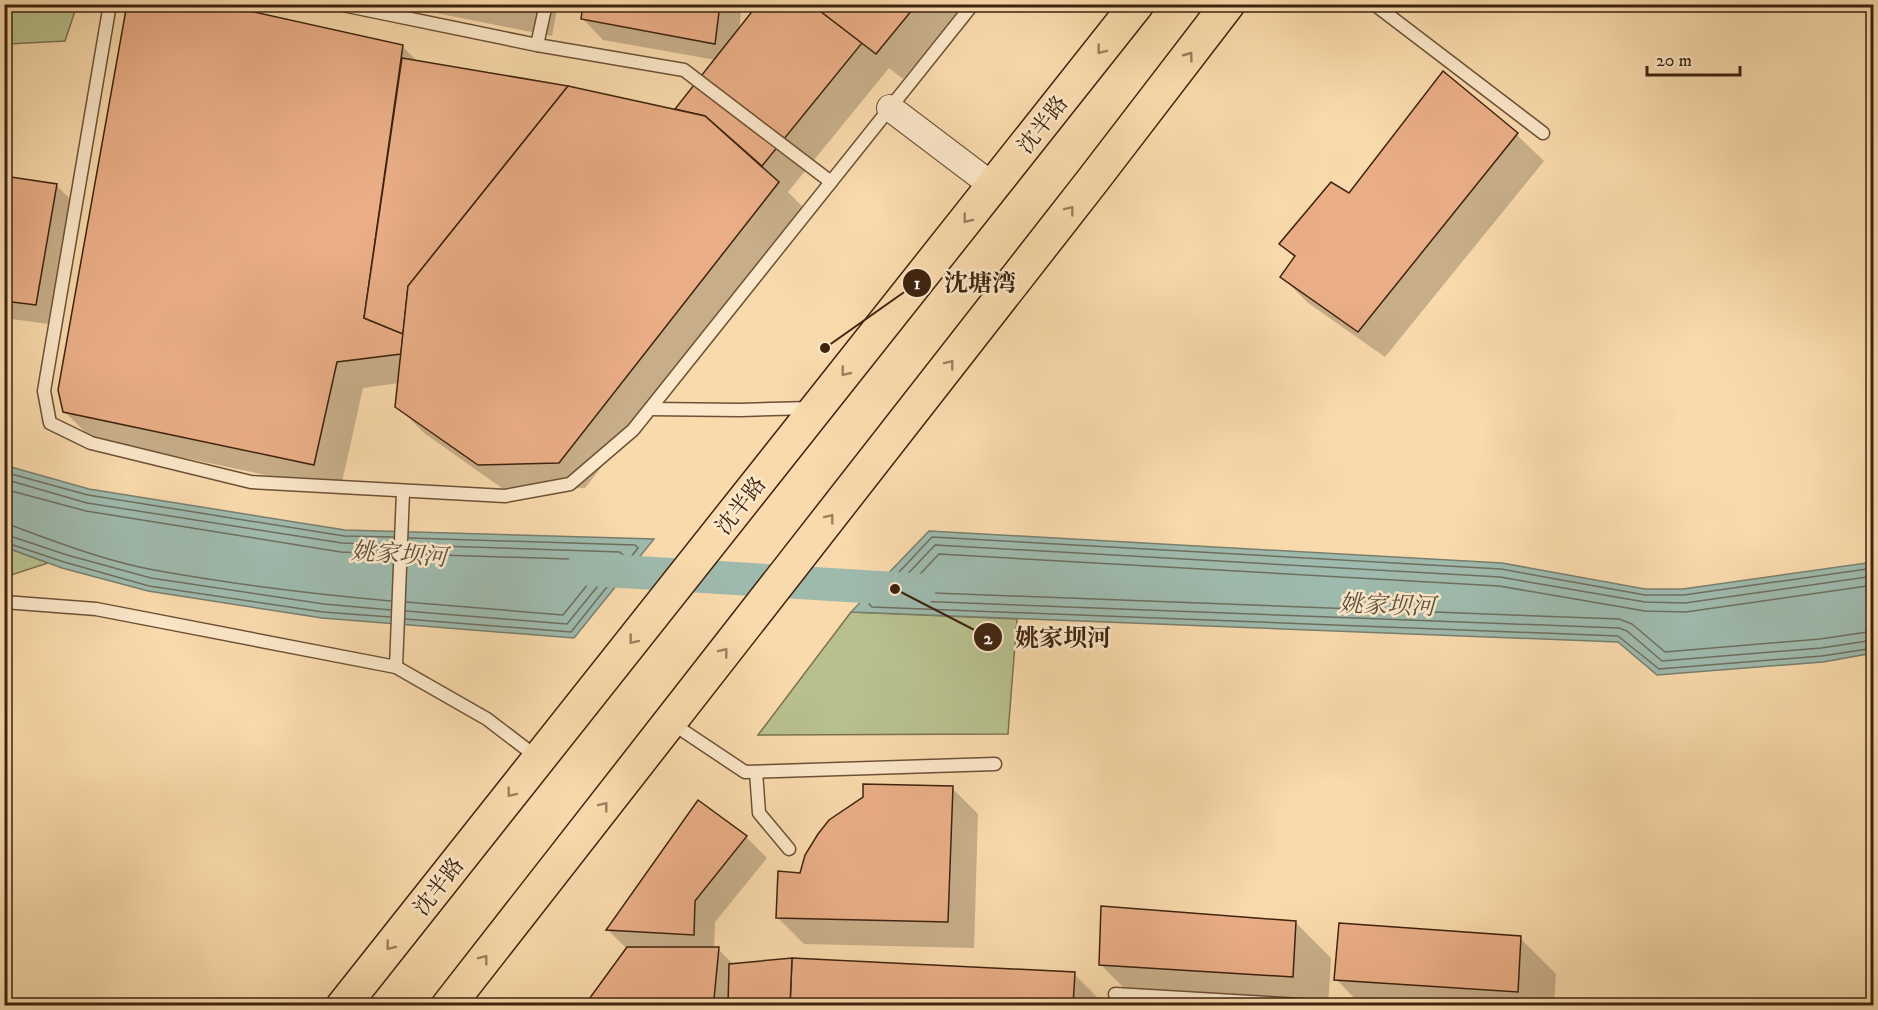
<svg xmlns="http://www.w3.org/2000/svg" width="1878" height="1010" viewBox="0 0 1878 1010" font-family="'IM FELL DW Pica','Noto Serif SC',serif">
<rect width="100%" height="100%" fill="#f9daac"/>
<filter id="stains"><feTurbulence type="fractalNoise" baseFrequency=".00333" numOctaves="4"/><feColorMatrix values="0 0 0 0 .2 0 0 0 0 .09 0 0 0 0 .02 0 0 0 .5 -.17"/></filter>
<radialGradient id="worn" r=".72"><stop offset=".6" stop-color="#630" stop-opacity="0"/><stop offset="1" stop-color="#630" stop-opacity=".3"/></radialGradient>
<!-- green -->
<g fill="#b8c18e" stroke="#7b724e" stroke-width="1.5">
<path d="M 5,4 L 77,4 L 77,5 L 65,41 L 8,44 L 5,49 Z"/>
<path d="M 5,547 L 48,563 L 5,577 Z"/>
<path d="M 851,612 L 1017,619 L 1008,734 L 758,735 Z"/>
</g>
<!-- water -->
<g fill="#9ebaad" stroke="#787e6e" stroke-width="1.5">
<path d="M 4,465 L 89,489 L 345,530 L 654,539 L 574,638 L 322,618 L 148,591 L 62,568 L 5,547 Z"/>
<path d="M 929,531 L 1502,563 L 1645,589 L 1683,589 L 1873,562 L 1873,653 L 1823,662 L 1657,675 L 1618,642 L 851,612 Z"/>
</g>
<!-- shadow -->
<g fill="#0003">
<path d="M 391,4 L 558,4 L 552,36 Z"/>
<path d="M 584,4 L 733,4 L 741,13 L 739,31 L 760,4 L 965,4 L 903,79 L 889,68 L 788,192 L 805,209 L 585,488 L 506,491 L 424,433 L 397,406 L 399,383 L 363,388 L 340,491 L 91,438 L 64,411 L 402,46 L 419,63 L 676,111 L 716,60 L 603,40 L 583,19 Z"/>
<path d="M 1443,73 L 1517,135 L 1544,161 L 1385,357 L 1308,303 L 1282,277 L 1295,258 L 1281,244 L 1349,195 Z"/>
<path d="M 4,178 L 57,186 L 77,206 L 56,325 L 4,318 Z"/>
<path d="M 952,788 L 978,814 L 974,948 L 804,944 L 778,918 L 801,875 Z"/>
<path d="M 699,802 L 746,837 L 767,858 L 715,922 L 714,949 L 718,949 L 734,965 L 1074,974 L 1100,1000 L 1100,1006 L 585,1006 L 627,949 L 608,930 Z"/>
<path d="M 1295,922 L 1331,958 L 1328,1006 L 1223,1006 L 1136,1000 L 1100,964 Z"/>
<path d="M 1520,938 L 1556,974 L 1554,1006 L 1362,1006 L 1336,979 Z"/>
</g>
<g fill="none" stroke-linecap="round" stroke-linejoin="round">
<!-- shore -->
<g stroke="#6e6e5e" stroke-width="1.5">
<path d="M 4,472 L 88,495 L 344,536 L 394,537"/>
<path d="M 4,479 L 87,503 L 342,543 L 393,545"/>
<path d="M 4,489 L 86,511 L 341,552 L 393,554"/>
<path d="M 4,525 L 13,526 C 59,543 106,561 154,570 C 232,584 312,594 391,601"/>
<path d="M 4,534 L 67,555 L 151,578 L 324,604 L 391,610"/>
<path d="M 4,542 L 64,562 L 149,586 L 323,612 L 390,617"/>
<path d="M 1874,568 L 1684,595 L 1645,595 L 1501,569 L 932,537 L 869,604 L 872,607 L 1618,636 L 1659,669 L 1822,656 L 1874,648"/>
<path d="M 1874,576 L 1685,603 L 1645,602 L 1500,577 L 935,545 L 886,597 L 888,600 L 1619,628 L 1627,631 L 1662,661 L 1821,648 L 1874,640"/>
<path d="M 1874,585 L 1686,612 L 1645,611 L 1499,586 L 939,554 L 906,589 L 909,592 L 1619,619 L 1632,624 L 1665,652 L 1820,639 L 1874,631"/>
<path d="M 406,602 L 563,615 L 605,563 L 602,560 L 408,554"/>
<path d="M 406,611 L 567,624 L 623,555 L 620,552 L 408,545"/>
<path d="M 405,619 L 571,632 L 638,548 L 635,545 L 409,538"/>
</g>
<!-- canal -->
<path stroke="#9ebaad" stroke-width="33" d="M 582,569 L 919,590"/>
</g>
<!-- building -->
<g fill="#eaae87" stroke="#3e230f" stroke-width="1.5">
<path d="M 127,4 L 218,4 L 403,45 L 364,318 L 403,334 L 401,354 L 337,362 L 314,465 L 63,412 L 58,390 Z"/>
<path d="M 583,4 L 720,4 L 715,44 L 581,19 Z"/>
<path d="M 758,4 L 811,4 L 862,43 L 762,166 L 705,116 L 675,109 Z"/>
<path d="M 811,4 L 917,4 L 876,54 Z"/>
<path d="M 402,58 L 568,86 L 408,286 L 403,334 L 364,318 Z"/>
<path d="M 1443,71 L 1518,133 L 1358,332 L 1280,277 L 1295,256 L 1279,244 L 1331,182 L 1349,193 Z"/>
<path d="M 568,86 L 705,116 L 779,182 L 559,463 L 478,465 L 395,407 L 408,286 Z"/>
<path d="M 4,176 L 57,184 L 36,305 L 4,301 Z"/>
<path d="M 863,784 L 953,786 L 948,922 L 776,918 L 778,871 L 800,873 L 805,855 L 818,834 L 829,820 L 863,797 Z"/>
<path d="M 698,800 L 747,836 L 695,901 L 694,935 L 606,930 Z"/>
<path d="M 1101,906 L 1296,921 L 1293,977 L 1099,965 Z"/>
<path d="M 1339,923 L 1521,936 L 1518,992 L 1334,980 Z"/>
<path d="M 627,947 L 719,947 L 714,999 L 640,1002 L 637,1006 L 584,1006 Z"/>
<path d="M 792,958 L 1075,972 L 1073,1006 L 790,1006 Z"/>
<path d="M 792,958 L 790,1006 L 728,1006 L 729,964 Z"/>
</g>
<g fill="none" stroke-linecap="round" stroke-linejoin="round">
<defs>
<g id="lane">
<path d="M 110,4 L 44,391 L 50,423 L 91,443 L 251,482 L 505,496 L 570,484 L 633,430 L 973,4"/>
<path d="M 338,4 L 537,45 L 684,70 L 831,182"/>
<path d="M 1374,4 L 1543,133"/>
<path d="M 537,45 L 546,4"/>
<path d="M 650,409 L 740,410 L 810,408"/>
<path d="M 4,602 L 96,609 L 396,667 L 487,719 L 538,758"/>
<path d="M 396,667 L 403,492"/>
<path d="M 670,722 L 745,772 L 995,764"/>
<path d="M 756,772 L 759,813 L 789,849"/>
<path d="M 1115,994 L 1318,1006"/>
</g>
<path id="street" d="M 890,108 L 993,186"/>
<g id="primary">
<path d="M 343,1006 L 1137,4"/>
<path d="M 448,1006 L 1093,180 L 1228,4"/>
</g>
</defs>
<!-- lane casing -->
<use href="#lane" stroke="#6d5136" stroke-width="15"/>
<!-- street casing -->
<use href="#street" stroke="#6d5136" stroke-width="28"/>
<!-- primary casing -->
<use href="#primary" stroke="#3e230f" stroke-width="36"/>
<!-- lane -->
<use href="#lane" stroke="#fbe7c9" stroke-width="12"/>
<!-- street -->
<use href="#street" stroke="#fbe7c9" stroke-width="26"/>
<!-- primary -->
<use href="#primary" stroke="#f9daac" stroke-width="33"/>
</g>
<!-- one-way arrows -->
<defs><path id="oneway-chevron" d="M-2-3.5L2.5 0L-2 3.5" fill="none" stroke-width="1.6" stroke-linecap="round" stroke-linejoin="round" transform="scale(1.5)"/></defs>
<g stroke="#9c7e5e">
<use href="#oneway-chevron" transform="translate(1101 50) rotate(128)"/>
<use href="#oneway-chevron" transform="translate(1189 56) rotate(-53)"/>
<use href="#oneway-chevron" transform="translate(1070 210) rotate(-52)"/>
<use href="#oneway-chevron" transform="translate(967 219) rotate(128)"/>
<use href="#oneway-chevron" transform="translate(950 364) rotate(-52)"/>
<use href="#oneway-chevron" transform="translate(845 372) rotate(129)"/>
<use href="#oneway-chevron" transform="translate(830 518) rotate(-52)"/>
<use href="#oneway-chevron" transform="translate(633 640) rotate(128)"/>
<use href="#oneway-chevron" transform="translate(724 652) rotate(-52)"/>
<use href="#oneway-chevron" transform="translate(511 793) rotate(128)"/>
<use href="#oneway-chevron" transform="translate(604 806) rotate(-52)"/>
<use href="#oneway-chevron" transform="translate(390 946) rotate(128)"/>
<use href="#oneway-chevron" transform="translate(484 959) rotate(-52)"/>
</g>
<g text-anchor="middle" stroke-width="5" stroke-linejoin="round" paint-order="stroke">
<!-- street labels -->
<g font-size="22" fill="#3e230f" stroke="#fbe7c9">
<text transform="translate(1042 124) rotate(-52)" y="8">沈半路</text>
<text transform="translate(740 505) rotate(-52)" y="8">沈半路</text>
<text transform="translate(438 886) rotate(-52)" y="8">沈半路</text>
</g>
<!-- water labels -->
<g font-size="24" font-style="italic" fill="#5b503e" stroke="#fbe7c9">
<text transform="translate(399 554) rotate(4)" y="8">姚家坝河</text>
<text transform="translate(1387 605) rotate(2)" y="8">姚家坝河</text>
</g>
</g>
<!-- callouts -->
<path fill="none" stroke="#3e230f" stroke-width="2" d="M825 348L917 283M895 589L988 637"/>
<g fill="#3e230f" stroke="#fbe7c9" stroke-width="2">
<circle cx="825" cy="348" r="6"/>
<circle cx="895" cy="589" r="6"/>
<circle cx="917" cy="283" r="15"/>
<circle cx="988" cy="637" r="15"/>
</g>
<g font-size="18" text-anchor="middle" font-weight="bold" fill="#fff">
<text x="917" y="289">1</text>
<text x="988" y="644">2</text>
</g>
<g font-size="24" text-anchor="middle" font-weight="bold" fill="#3e230f" stroke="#fbe7c9" stroke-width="5" stroke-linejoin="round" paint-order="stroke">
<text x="980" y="291">沈塘湾</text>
<text x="1063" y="646">姚家坝河</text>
</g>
<!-- margin -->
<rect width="1878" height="1010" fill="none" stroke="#f9daac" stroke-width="24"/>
<rect x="6" y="6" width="1866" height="998" fill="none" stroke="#3e230f" stroke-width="3"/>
<rect x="12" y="12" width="1854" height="986" fill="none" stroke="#3e230f" stroke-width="1.5"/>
<!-- scale -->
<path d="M1647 66v9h93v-9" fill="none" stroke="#3e230f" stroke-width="3"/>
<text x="1656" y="66" font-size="18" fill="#3e230f" stroke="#fbe7c9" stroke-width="4.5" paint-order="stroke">20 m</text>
<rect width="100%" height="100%" filter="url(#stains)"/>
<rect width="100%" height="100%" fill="url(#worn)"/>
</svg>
